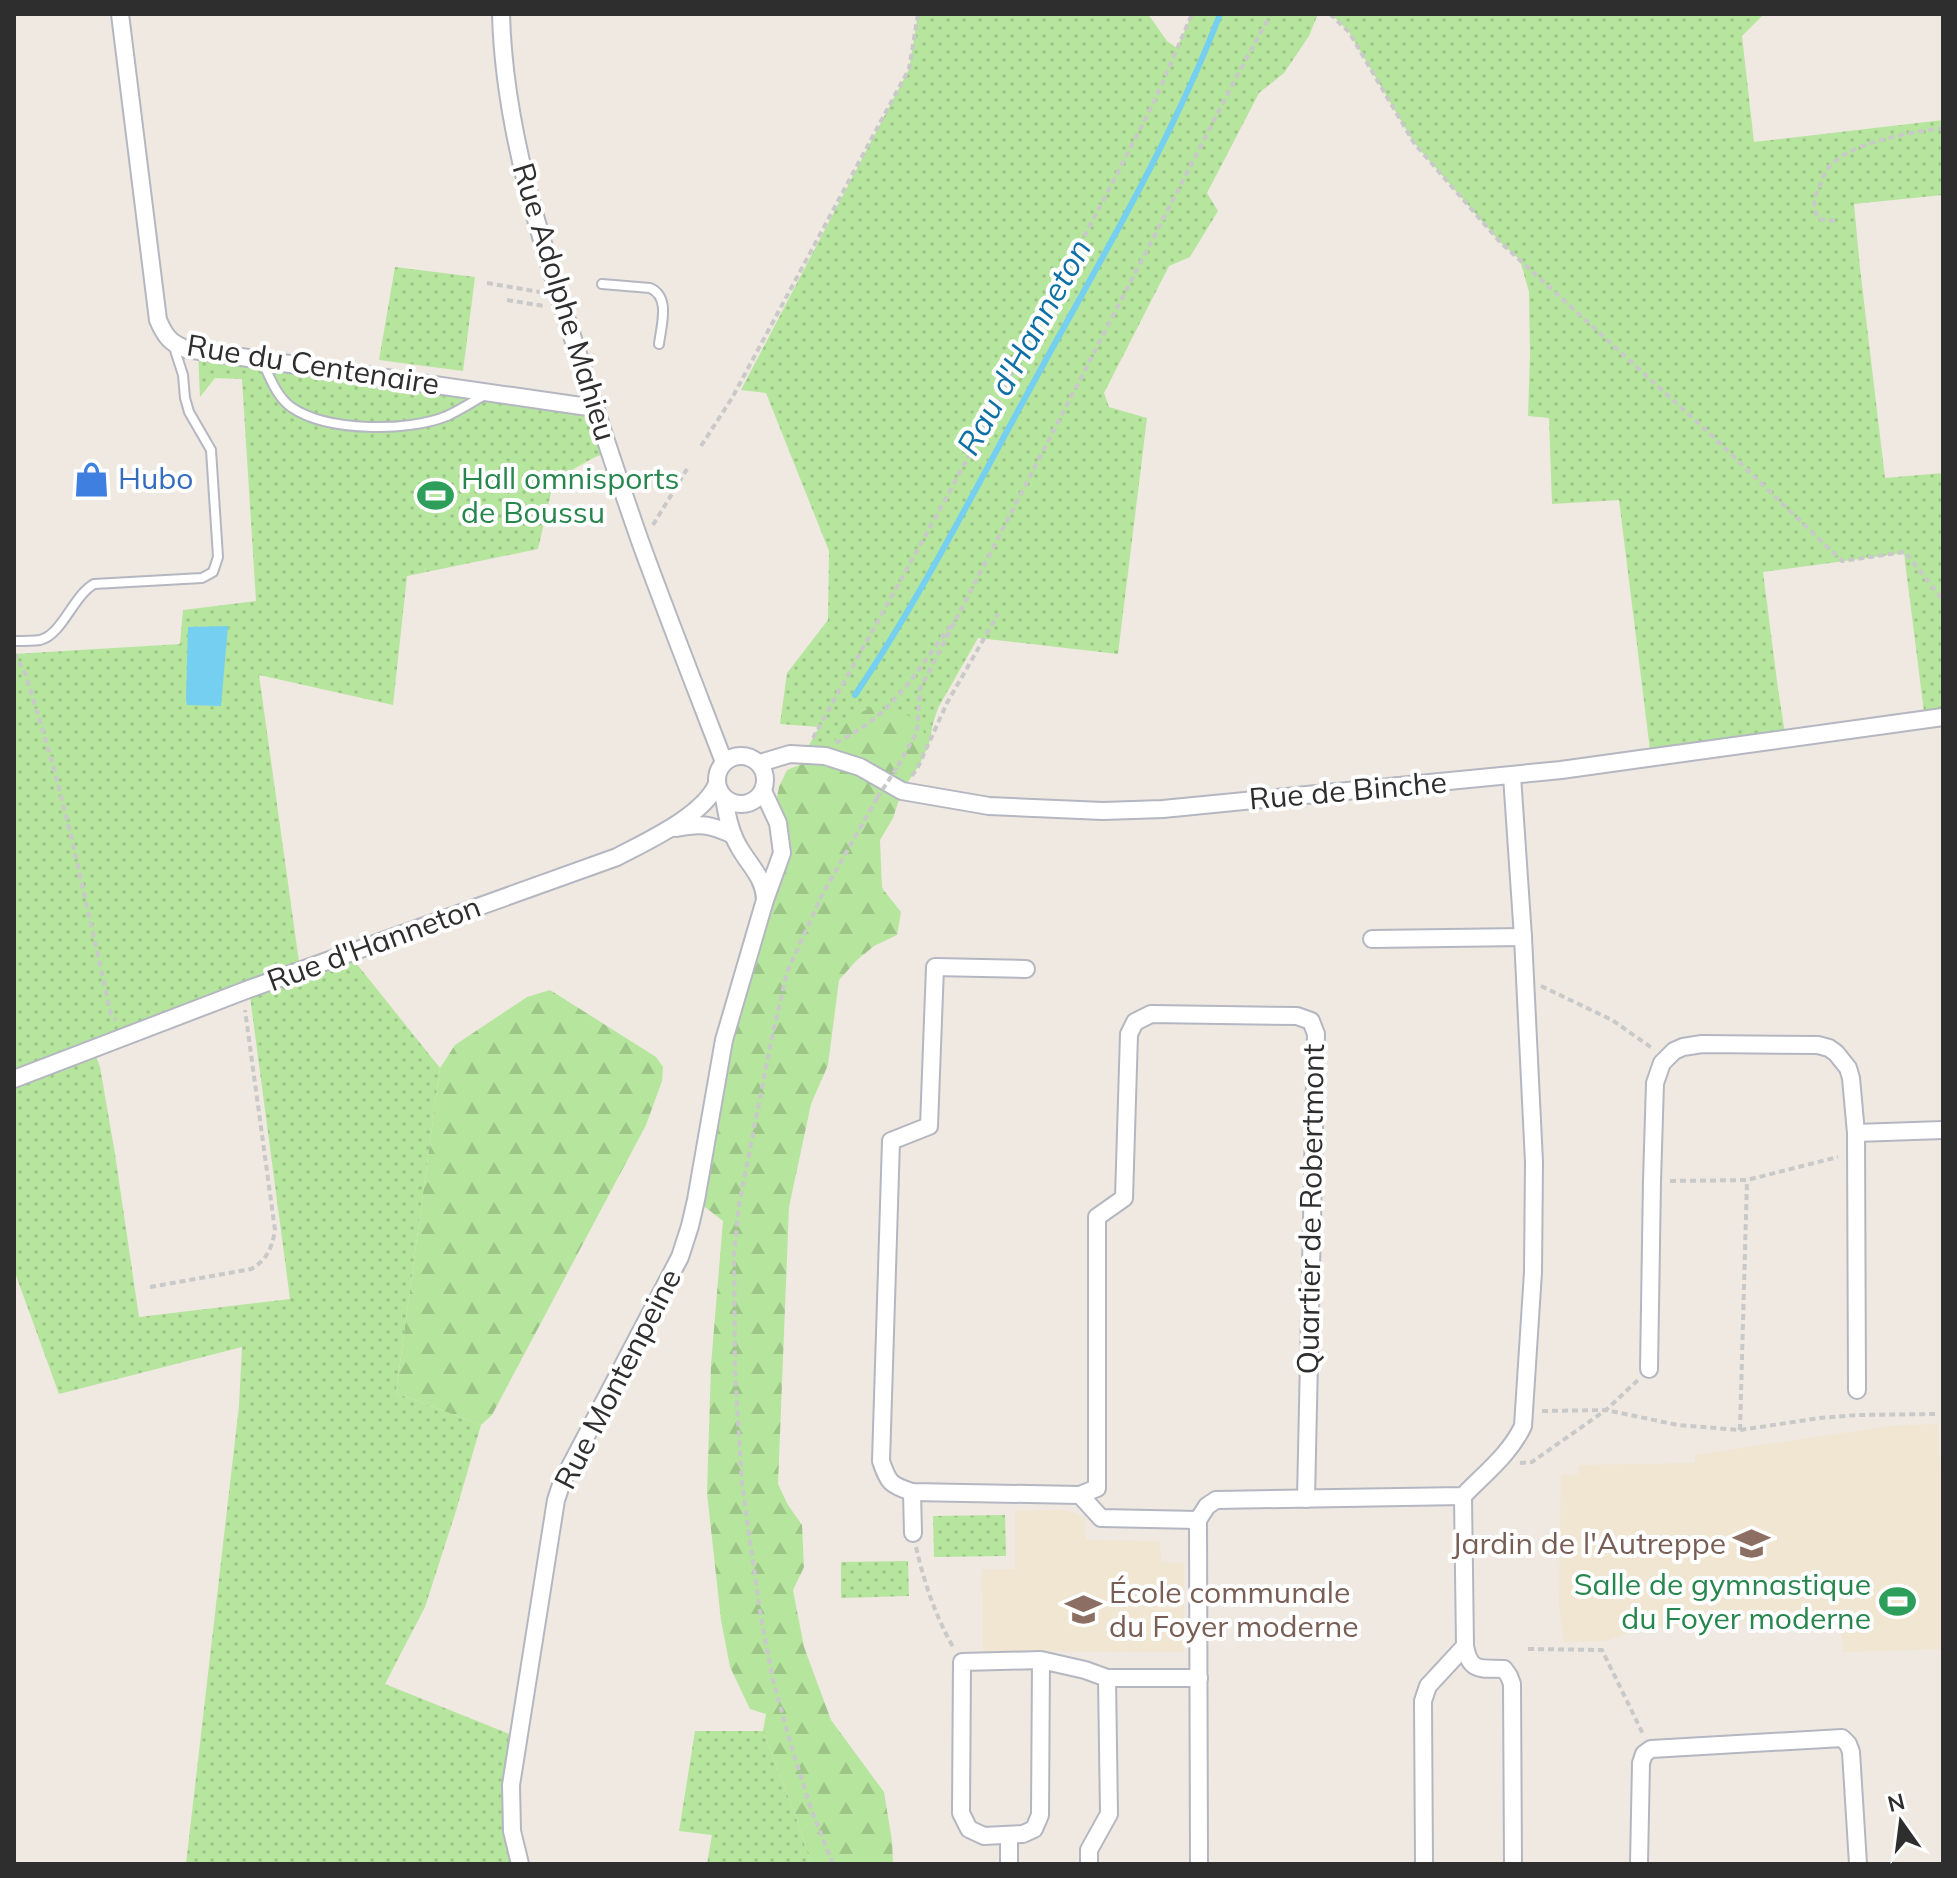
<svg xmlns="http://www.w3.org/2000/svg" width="1957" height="1878" viewBox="0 0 1957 1878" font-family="Mulish,sans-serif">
<defs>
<pattern id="grass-dots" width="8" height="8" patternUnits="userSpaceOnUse" patternTransform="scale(2)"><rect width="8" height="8" fill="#b6e59e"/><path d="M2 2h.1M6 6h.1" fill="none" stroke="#9dc588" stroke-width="1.8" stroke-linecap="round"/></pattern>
<pattern id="forest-firs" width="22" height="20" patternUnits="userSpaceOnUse" patternTransform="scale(2)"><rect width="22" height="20" fill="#b6e59e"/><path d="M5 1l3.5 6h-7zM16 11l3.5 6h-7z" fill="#9dc588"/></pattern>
</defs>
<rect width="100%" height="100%" fill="#efe9e1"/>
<!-- education -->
<g fill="#f0e6d1">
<path d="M 1938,1424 L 1943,1514 L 1943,1649 L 1843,1652 L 1840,1618 L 1698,1623 L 1643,1629 L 1605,1641 L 1564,1642 L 1559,1607 L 1561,1475 L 1578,1474 L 1578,1465 L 1695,1463 L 1695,1455 L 1890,1426 Z"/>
<path d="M 1067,1510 L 1085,1518 L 1086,1540 L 1160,1541 L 1161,1562 L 1184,1563 L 1184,1652 L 983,1651 L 982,1570 L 1015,1569 L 1015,1511 Z"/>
</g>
<!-- grass -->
<g fill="url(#grass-dots)" fill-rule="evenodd">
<path d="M 918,14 L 1148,14 L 1167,41 L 1177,48 L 1192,14 L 1318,14 L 1309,36 L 1284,73 L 1259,93 L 1207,193 L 1218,211 L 1190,257 L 1169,266 L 1104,393 L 1109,407 L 1147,418 L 1118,654 L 978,638 L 938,708 L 933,723 L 929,744 L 918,767 L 804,754 L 819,727 L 780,724 L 787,673 L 828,620 L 829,551 L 766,393 L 741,390 L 909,69 Z"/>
<path d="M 1331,14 L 1764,14 L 1742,36 L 1754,142 L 1943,120 L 1943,195 L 1854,204 L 1860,268 L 1885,478 L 1943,473 L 1943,717 L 1925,720 L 1904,553 L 1763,572 L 1778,689 L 1786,740 L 1651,758 L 1619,500 L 1552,504 L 1549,418 L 1528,416 L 1530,355 L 1529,292 L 1520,260 L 1500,242 L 1414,143 L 1349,32 Z"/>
<path d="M 395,267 L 475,277 L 463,371 L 379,360 Z"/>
<path d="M 198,351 L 595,408 L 609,452 L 595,457 L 554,480 L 538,549 L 407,576 L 393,705 L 259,675 L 300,969 L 348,953 L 440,1068 L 396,1393 L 481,1425 L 456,1511 L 425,1607 L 385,1684 L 517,1737 L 520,1864 L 186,1864 L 239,1406 L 242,1347 L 59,1394 L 14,1270 L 14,654 L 180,644 L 183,610 L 256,601 L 242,379 L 215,378 L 200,397 ZM 249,989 L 290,1299 L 139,1317 L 115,1154 L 100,1067 L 93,1048 Z"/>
<path d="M 1005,1515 L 1006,1556 L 934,1557 L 933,1516 Z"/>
<path d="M 908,1561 L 909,1596 L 841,1598 L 841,1562 Z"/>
<path d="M 695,1731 L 763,1731 L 795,1814 L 811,1864 L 707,1864 L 712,1835 L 679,1831 Z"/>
</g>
<!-- forest -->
<g fill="url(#forest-firs)">
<path d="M 871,707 C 902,713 917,710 929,744 L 918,767 L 902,791 L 893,818 L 880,840 L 882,888 L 901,912 L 897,935 L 874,946 L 857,960 L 839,980 L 828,1065 L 811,1104 L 789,1207 L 778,1484 L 788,1505 L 802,1525 L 804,1567 L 793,1590 L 804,1647 L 831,1720 L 884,1792 L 892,1841 L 893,1864 L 811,1864 L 795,1814 L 763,1731 L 766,1714 L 750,1709 L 730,1667 L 721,1620 L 707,1493 L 711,1365 L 723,1221 L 696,1200 L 717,1075 L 782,853 L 776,802 L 779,787 L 787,770 L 825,755 L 849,719 Z"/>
<path d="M 550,990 L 656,1057 L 663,1067 L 662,1081 L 646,1125 L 492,1415 L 481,1425 L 396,1393 L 440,1068 L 455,1045 L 527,997 Z"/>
</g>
<!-- water -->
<path fill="#75cff0" d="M 228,626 L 221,706 L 187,705 L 186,699 L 188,627 Z"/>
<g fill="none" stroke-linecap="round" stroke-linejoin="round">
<!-- stream -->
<path stroke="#75cff0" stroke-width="6" d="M 855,695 C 925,591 981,477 1042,367 C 1105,252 1173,137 1220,14"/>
<defs>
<g id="lane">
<path d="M 602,284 L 650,288 C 671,297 661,326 659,344"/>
<path d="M 262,361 C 270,377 276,396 291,407 C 327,432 408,432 447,416 C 460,410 472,402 485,395"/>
<path d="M 14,641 C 22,641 32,641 40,640 C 62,635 73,596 94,584 L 202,578 L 213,572 L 218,557 L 211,450 L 189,412 L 185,398 L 183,375 L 173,344"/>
</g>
<g id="street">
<path d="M 120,14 L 158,320 C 165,336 170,343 186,349 L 595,408"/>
<path d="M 501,14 C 504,130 541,241 577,351 C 597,414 618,478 640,541 C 667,615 696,689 724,762"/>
<circle cx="741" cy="780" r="24"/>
<path d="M 760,763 L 790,754 L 825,756 L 860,767 L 902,791 L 989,806 L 1103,811 L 1163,809 L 1561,770 L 1943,717"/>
<path d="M 724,798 C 727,815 730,832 739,847 C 749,865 764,877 765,899"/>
<path d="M 676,828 C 700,823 710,824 733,835"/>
<path d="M 1372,939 L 1523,937"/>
<path d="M 1026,969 L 935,967 L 929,1126 L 891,1141 L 881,1461 C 888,1482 890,1485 912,1492 L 1080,1495 L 1101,1518 L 1198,1520 L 1207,1506 L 1216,1500 L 1463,1496 C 1484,1474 1510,1454 1523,1426 L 1533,1272 L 1534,1162 L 1523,937 L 1512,776"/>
<path d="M 14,1079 L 249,989 L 617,857 C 647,841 703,816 717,784"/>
<path d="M 1856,1133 L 1857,1390"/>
<path d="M 1649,1369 L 1652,1181 L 1655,1083 L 1662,1063 L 1674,1051 L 1683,1047 L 1702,1044 L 1818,1045 L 1829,1048 L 1836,1053 L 1848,1068 L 1851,1078 L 1856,1133 L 1943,1130"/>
<path d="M 912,1492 L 913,1533"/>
<path d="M 1080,1495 L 1097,1488 L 1097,1217 L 1124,1198 L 1129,1034 L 1135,1022 L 1151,1014 L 1297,1016 L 1311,1021 L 1316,1034 L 1306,1499"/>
<path d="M 1463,1496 L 1465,1646 C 1470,1673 1481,1668 1504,1669 L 1509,1676 L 1512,1684 L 1513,1864"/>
<path d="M 1198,1520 L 1199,1864"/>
<path d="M 1041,1660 L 1040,1815 L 1034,1829 L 1023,1834 L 984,1836 L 969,1829 L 961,1813 L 962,1662 L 1041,1660 L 1085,1670 L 1107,1678 L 1199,1678"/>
<path d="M 520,1864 L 512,1831 L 511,1785 L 556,1500 L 562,1482 L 680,1257 L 690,1226 L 696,1200 L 724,1040 L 765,900 L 782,853 L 778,823 L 763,791"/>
<path d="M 1009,1864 L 1009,1836"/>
<path d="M 1089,1864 L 1089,1850 L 1109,1814 L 1107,1678"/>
<path d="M 1424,1864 L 1423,1701 L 1428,1686 L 1465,1646"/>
<path d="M 1639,1864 L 1641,1763 L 1644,1754 L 1651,1749 L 1842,1738 L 1848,1744 L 1851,1752 L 1858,1864"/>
</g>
</defs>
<!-- lane casing -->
<use href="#lane" stroke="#b4b7c1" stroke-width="12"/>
<!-- street casing -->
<use href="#street" stroke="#b4b7c1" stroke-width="20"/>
<!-- path -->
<g stroke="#c9c9c9" stroke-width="4" stroke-dasharray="6 4" stroke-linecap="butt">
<path d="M 1330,14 L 1349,32 L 1414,143 L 1500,242 L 1708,432 L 1842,561 L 1905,552 L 1943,600"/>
<path d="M 1835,221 L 1818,219 C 1812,203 1814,198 1821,183 C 1822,179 1824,175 1826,171 C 1844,143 1912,132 1943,128"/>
<path d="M 487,283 L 540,292"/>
<path d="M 507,300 L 544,306"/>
<path d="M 701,446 L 732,398 L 909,69 L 918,14"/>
<path d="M 653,525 L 687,469"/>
<path d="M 14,653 L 26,675 L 53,765 L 72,840 L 111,1014 L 116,1020"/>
<path d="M 813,738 L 949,493 L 1116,176 L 1155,100 L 1192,14"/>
<path d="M 836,743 C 853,733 870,724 883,711 C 911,685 931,651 954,621"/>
<path d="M 898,766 L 917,732 L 920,689 L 1238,74 L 1271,14"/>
<path d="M 912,776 L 918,767 L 947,703 L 998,614"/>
<path d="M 1541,986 L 1612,1020 L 1652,1048"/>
<path d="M 1670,1181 L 1747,1180 L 1838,1157"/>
<path d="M 150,1287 L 251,1269 C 267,1260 272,1248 275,1230 L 245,1010"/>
<path d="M 1542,1411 L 1606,1410 L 1678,1425 L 1740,1430 L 1820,1418 L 1857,1415 L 1935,1414"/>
<path d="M 1740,1430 L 1747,1180"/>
<path d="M 1520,1463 L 1532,1462 L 1606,1410 L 1638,1380"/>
<path d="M 916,1547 C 924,1582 935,1615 953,1647"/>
<path d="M 1528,1649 L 1602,1650 L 1644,1736"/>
<path d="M 833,1864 L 811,1809 L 789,1738 L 773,1680 L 761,1618 L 742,1484 L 735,1373 L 734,1254 L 739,1205 L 771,1042 L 787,972 L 821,897 L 877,798"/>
</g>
<!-- lane -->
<use href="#lane" stroke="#fff" stroke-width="8"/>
<!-- street -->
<use href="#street" stroke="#fff" stroke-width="16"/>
<!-- path-bridge -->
<path stroke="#c9c9c9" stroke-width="4" stroke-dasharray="6 4" stroke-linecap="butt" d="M 877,798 L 898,766"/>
</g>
<!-- icons -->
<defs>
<symbol id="shop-bare" viewBox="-9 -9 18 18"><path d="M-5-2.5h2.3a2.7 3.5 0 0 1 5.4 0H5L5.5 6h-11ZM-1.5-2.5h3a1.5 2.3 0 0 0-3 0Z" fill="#3f7fe0" stroke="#fff" stroke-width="2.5" paint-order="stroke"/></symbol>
<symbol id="stadium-bare" viewBox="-9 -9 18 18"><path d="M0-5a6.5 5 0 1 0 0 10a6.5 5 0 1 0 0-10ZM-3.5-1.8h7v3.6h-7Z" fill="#2e9e5b" stroke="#fff" stroke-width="2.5" paint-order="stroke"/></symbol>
<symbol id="school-bare" viewBox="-9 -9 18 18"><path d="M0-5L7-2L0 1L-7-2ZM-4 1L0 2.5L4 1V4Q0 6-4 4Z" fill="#8d6e63" stroke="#fff" stroke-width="2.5" paint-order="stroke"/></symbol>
</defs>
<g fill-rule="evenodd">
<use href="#shop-bare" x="66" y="454" width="51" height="51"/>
<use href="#stadium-bare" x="410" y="470" width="51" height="51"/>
<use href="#school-bare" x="1726" y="1518" width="51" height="51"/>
<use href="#stadium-bare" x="1872" y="1576" width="51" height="51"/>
<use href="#school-bare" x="1058" y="1584" width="51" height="51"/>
</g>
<g text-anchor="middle" stroke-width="8" stroke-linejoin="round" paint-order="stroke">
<!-- street labels -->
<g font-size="30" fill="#2e2e2e" stroke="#fff">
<text transform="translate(564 302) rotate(73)" y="10">Rue Adolphe Mahieu</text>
<text transform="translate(313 365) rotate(9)" y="10">Rue du Centenaire</text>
<text transform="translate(1348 791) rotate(-5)" y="10">Rue de Binche</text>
<text transform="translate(374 944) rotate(-20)" y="10">Rue d'Hanneton</text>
<text transform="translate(1311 1209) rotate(-89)" y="10">Quartier de Robertmont</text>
<text transform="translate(618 1379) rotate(-63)" y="10">Rue Montenpeine</text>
</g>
<!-- shop labels -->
<g font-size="30" fill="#366cbe" stroke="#fff" text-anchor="start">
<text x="118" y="489">Hubo</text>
</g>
<!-- leisure labels -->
<g font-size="30" fill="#27864d" stroke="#fff" text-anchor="start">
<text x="461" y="489">Hall omnisports<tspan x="461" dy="34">de Boussu</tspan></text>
<text x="1871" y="1595" text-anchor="end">Salle de gymnastique<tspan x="1871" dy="34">du Foyer moderne</tspan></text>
</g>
<!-- education labels -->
<g font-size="30" fill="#785e54" stroke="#fff" text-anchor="end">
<text x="1726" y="1554">Jardin de l'Autreppe</text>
<text x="1109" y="1603" text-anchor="start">École communale<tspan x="1109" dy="34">du Foyer moderne</tspan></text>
</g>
<!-- water labels -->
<g font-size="32" font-style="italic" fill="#0d6fa3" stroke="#fff">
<text transform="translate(1024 347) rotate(-61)" y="11">Rau d'Hanneton</text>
</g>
</g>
<!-- border -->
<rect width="1957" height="1878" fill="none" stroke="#2e2e2e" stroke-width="32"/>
<!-- north arrow -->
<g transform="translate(1901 1822) rotate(346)" stroke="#ffffff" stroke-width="6" paint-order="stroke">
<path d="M0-6L14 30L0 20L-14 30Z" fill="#2e2e2e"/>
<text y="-12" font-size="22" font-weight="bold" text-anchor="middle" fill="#2e2e2e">N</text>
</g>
</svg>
